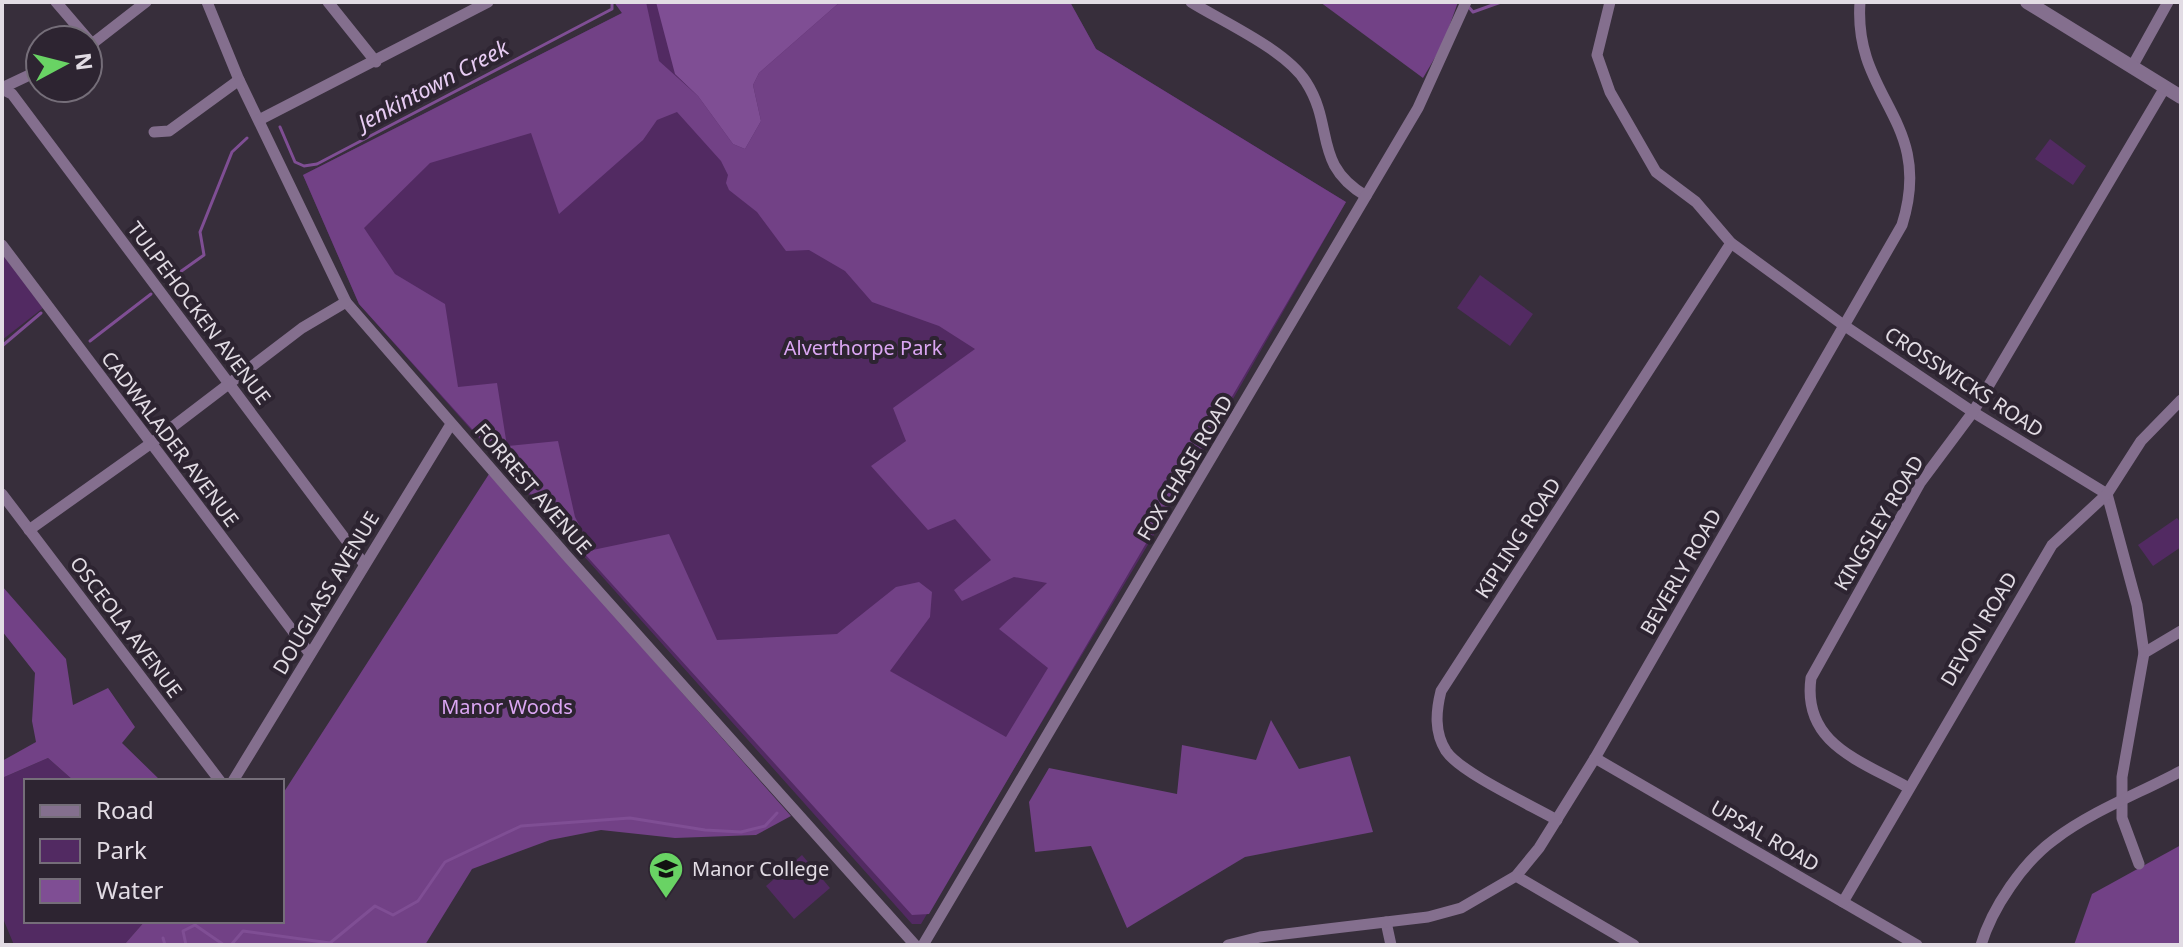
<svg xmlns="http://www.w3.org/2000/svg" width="2183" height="947" viewBox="0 0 2183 947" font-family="'Noto Sans',sans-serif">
<rect width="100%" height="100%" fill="#372e3b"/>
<!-- green -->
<g fill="#522a62">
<path d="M 614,2 L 1070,2 L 1096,49 L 1346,202 L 1183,486 L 921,924 L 912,924 L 359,304 L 303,175 L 622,13 Z"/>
<path d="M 2050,139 L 2086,166 L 2073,185 L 2035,159 Z"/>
<path d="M 2,253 L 43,308 L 2,340 Z"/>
<path d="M 1480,275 L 1533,314 L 1510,346 L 1457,308 Z"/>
<path d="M 2177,518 L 2181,523 L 2181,547 L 2153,566 L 2138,545 Z"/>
<path d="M 48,758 L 74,781 L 26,781 L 26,921 L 145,921 L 124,945 L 14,945 L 2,916 L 2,778 Z"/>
<path d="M 802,855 L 830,888 L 794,919 L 766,886 Z"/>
</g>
<!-- forest -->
<g fill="#724186">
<path d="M 614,2 L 646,2 L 659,61 L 698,96 L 733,144 L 745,149 L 761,121 L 753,85 L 759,73 L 840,2 L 1070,2 L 1096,49 L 1346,202 L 929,914 L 912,915 L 583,552 L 669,534 L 717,640 L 837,634 L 896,587 L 919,582 L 932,592 L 930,617 L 890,671 L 1006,737 L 1048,668 L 999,629 L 1047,583 L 1014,577 L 962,601 L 954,590 L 991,560 L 955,519 L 928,530 L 871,466 L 906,441 L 893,408 L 975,349 L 939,326 L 872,302 L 845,271 L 809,250 L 786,251 L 757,212 L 729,190 L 726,183 L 728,175 L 721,161 L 677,112 L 657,120 L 643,140 L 559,214 L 531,133 L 430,163 L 364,228 L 395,274 L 445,304 L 458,387 L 497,383 L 507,446 L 558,441 L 575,517 L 586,538 L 573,541 L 359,304 L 303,175 L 622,13 Z"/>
<path d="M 1320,2 L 1458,2 L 1443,44 L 1423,78 Z"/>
<path d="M 489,474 L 791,816 L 756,835 L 675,838 L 601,830 L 550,840 L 472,869 L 425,945 L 124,945 L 145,921 L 282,921 L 282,795 Z"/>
<path d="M 2,586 L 66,659 L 73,705 L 108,688 L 135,727 L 122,743 L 161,781 L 74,781 L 48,758 L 2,778 L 2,761 L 36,742 L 32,721 L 35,673 L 2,631 Z"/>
<path d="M 1271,720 L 1299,769 L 1350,756 L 1373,832 L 1245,857 L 1127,928 L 1091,846 L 1035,852 L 1029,802 L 1049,768 L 1177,794 L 1182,745 L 1256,760 Z"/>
<path d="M 2181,845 L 2181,945 L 2074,945 L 2092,894 Z"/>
</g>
<!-- water -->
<path fill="#7f4e94" d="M 656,2 L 840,2 L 759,73 L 753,85 L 761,121 L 745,149 L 733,144 L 698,96 L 675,74 Z"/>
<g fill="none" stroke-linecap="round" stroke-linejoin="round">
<!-- stream -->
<g stroke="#7f4e94" stroke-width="3">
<path d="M 1467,5 L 1473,12 L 1501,2"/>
<path d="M 280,127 L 295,162 L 304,166 L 317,164 L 612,9 L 612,2"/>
<path d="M 166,282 L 204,255 L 200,232 L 232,152 L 247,138"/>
<path d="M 90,341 L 151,294"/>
<path d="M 2,346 L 41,313"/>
<path d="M 163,938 L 165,945"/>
<path d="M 186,945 L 183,931 L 195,925 L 224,945"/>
<path d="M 231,945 L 243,931 L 330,943 L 375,906 L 393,915 L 418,901 L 445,862 L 521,826 L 630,818 L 705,830 L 741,832 L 765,826 L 777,813"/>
</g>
<!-- minor -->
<g stroke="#846f8e" stroke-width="11">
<path d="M 56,2 L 93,45"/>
<path d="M 207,2 L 239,80 L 346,302 L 566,555 L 915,945"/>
<path d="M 328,2 L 376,62"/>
<path d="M 1191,2 C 1223,22 1286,50 1306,82 C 1335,127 1312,164 1366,196"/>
<path d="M 1610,2 L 1597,55 L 1610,92 L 1656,172 L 1696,202 L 1731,243 L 1842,324 L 1973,412 L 2107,494 L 2137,605 L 2144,653 L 2122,777 L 2122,818 L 2139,864"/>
<path d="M 88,47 L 146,2"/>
<path d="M 2133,65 L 2168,2"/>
<path d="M 2,88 L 40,70"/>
<path d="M 2,89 L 12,94 L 364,564"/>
<path d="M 259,120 L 488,2"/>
<path d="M 154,132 L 169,131 L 239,80"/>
<path d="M 2,245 L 310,654"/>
<path d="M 2,494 L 220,781"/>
<path d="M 29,530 L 150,444 L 302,328 L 346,302"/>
<path d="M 2144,653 L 2181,631"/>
<path d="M 1595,758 L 1917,945"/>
<path d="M 233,781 L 451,424"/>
<path d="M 1907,787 C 1859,760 1802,743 1811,678 L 1920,483 L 1973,412 L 2164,89"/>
<path d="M 1557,820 C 1531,805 1461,773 1446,751 C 1434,732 1436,711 1441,691 L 1731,243"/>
<path d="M 1516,876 L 1634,945"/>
<path d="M 1843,902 L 2052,545 L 2107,494 L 2141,441 L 2181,400"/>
<path d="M 1386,922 L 1391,945"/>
<path d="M 923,945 L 1418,108 L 1466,2"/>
<path d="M 1228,945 L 1260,937 L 1428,917 L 1461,908 L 1516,876 L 1539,848 L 1595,758 L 1902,225 C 1935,120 1853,99 1860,2"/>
<path d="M 1981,945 C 1992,908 2023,862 2055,839 C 2092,811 2140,793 2181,771"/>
</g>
<!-- tertiary -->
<path stroke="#846f8e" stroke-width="14" d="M 2027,2 L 2181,97"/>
</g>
<!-- icons -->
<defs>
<symbol id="school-pin" viewBox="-11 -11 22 30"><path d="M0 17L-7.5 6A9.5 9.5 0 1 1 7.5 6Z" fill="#69d364" stroke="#2d2431"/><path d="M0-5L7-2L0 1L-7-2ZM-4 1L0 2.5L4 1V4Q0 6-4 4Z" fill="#111"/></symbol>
</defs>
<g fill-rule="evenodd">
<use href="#school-pin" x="646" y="849" width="40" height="54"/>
</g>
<g text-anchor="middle" stroke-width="8" stroke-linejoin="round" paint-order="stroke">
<!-- street labels -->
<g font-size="20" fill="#e2dce4" stroke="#2d2431">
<text transform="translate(199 313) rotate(53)" y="7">TULPEHOCKEN AVENUE</text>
<text transform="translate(1964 382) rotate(33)" y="7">CROSSWICKS ROAD</text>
<text transform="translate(170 439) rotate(53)" y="7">CADWALADER AVENUE</text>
<text transform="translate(1185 468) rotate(-59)" y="7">FOX CHASE ROAD</text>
<text transform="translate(533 489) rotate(49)" y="7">FORREST AVENUE</text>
<text transform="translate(1879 523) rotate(-59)" y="7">KINGSLEY ROAD</text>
<text transform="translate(1518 538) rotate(-57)" y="7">KIPLING ROAD</text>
<text transform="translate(1681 572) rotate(-60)" y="7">BEVERLY ROAD</text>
<text transform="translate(326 593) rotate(-59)" y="7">DOUGLASS AVENUE</text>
<text transform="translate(126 627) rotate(53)" y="7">OSCEOLA AVENUE</text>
<text transform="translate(1979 629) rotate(-59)" y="7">DEVON ROAD</text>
<text transform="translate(1765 836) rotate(30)" y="7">UPSAL ROAD</text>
</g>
<!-- park labels -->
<g font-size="20" fill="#dba6f3" stroke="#2d2431">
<text x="863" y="355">Alverthorpe Park</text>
<text x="507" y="714">Manor Woods</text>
</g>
<!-- poi labels -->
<g font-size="20" fill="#e2dce4" stroke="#2d2431" text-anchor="start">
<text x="692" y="876">Manor College</text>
</g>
<!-- water labels -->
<g font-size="22" font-style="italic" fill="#e7ccf3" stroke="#2d2431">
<text transform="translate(433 85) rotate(-28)" y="8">Jenkintown Creek</text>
</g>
</g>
<!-- border -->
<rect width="2183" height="947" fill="none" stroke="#e2dce4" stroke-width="8"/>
<!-- legend -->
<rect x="24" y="779" width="260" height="144" fill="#2d2431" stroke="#756e79" stroke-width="2"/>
<rect x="40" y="805" width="40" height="12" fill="#846f8e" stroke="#756e79" stroke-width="2"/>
<text x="96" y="819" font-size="24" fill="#e2dce4">Road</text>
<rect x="40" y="839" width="40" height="24" fill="#522a62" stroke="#756e79" stroke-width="2"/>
<text x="96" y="859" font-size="24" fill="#e2dce4">Park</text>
<rect x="40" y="879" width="40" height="24" fill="#7f4e94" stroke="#756e79" stroke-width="2"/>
<text x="96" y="899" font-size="24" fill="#e2dce4">Water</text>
<!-- north arrow -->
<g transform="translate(64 64) rotate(83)"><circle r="38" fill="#2d2431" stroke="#756e79" stroke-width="2"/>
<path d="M0-6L14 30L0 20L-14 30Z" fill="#69d364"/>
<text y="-12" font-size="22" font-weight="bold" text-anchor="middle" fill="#e2dce4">N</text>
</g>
</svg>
